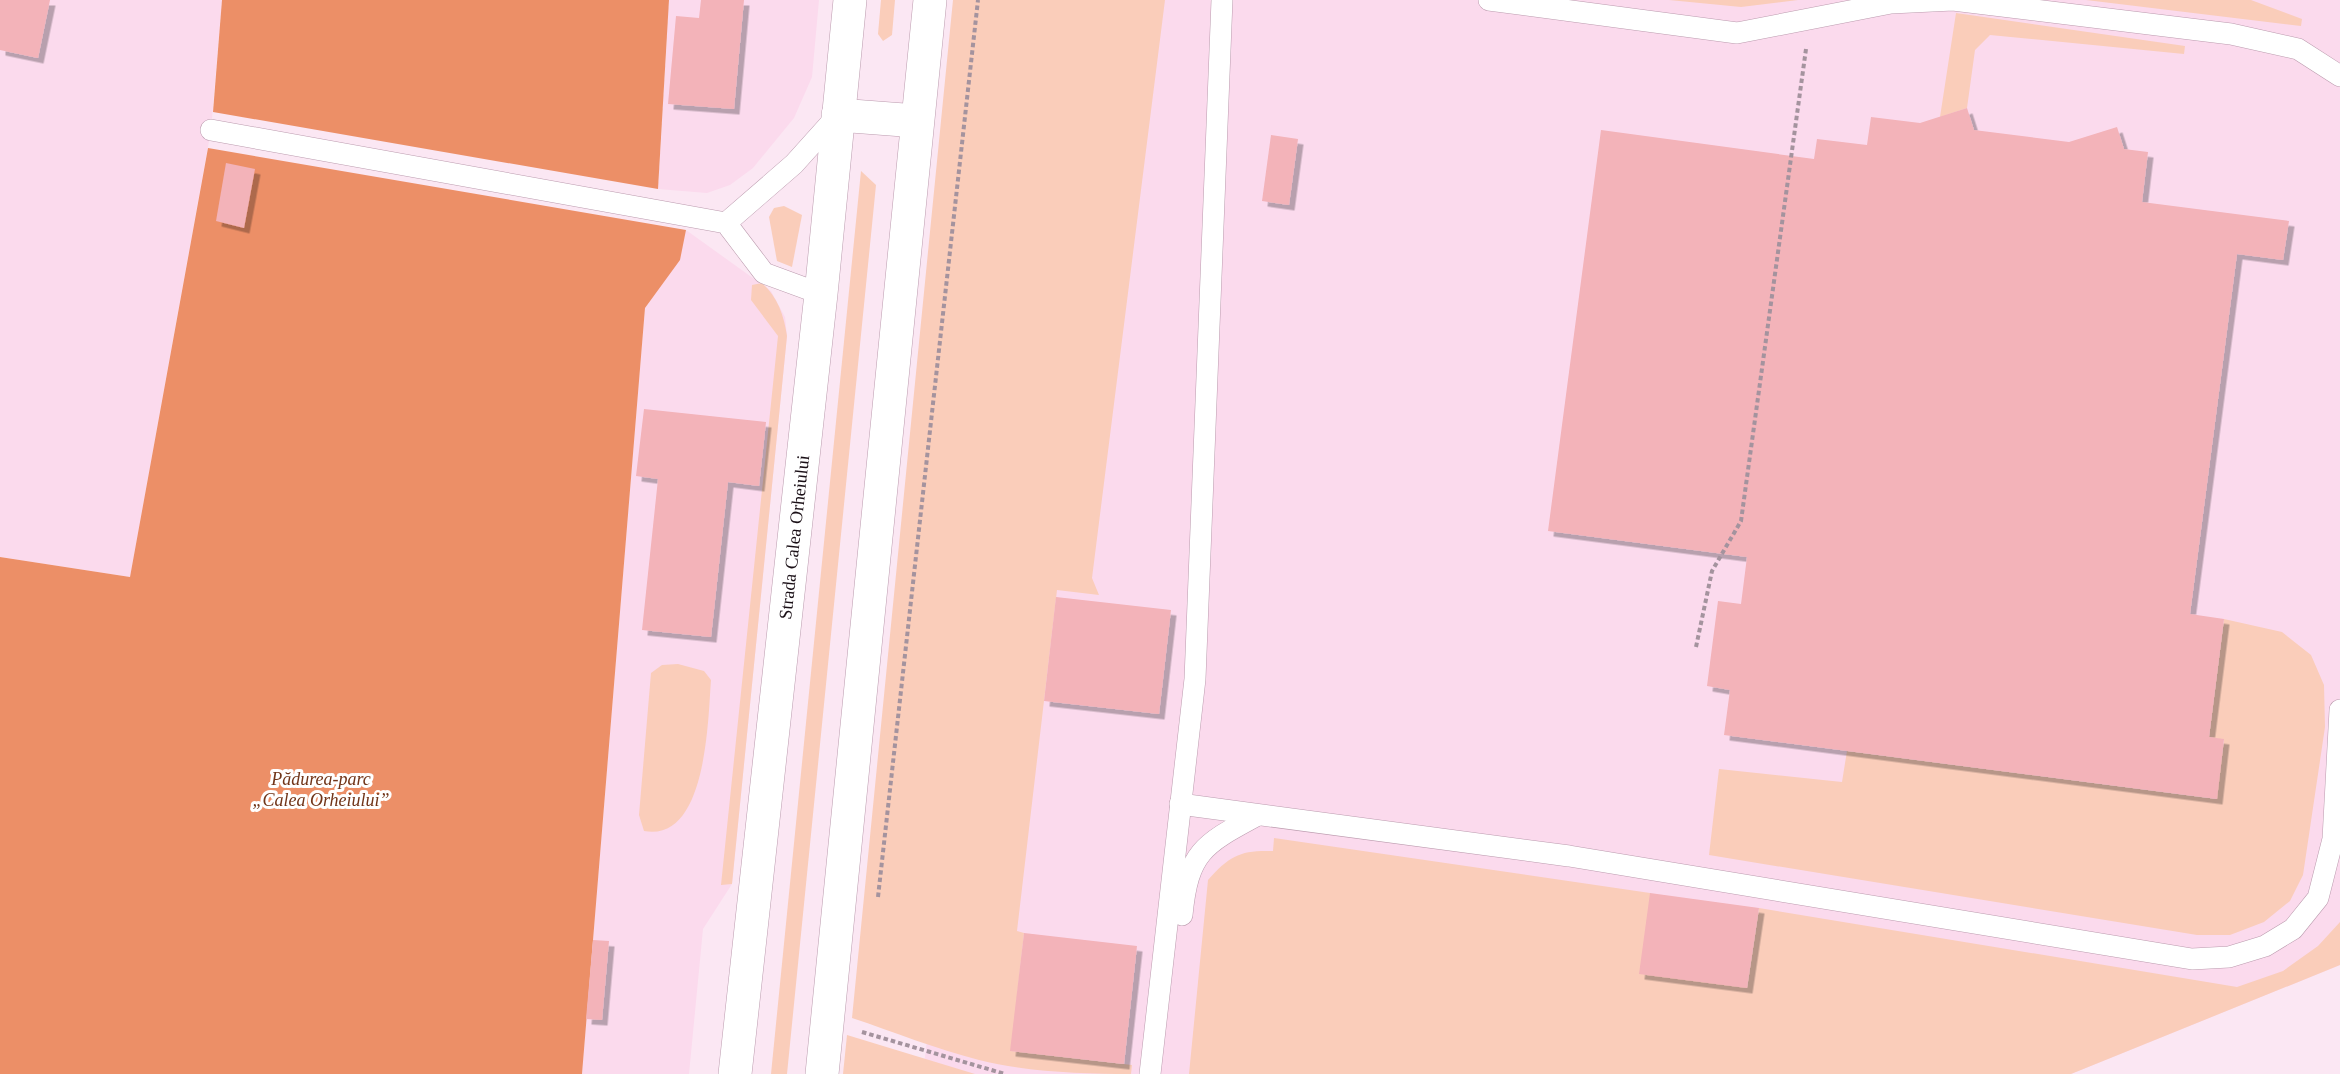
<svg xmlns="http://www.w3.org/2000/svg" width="2340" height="1074" viewBox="0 0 2340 1074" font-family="'Times New Roman',serif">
<defs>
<filter id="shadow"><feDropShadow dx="5.5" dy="5.5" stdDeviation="0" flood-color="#0004"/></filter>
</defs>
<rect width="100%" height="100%" fill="#fbe7f3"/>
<!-- built -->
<g fill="#fbdaed">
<path d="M 0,0 L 222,0 L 211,130 L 130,577 L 0,557 Z"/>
<path d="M 669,0 L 819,0 L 812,77 L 794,118 L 753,168 L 730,185 L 707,193 L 658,189 Z"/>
<path d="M 1048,0 L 2340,0 L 2340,965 L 2071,1074 L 923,1074 Z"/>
<path d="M 686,230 L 771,291 L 785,317 L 787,336 L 732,884 L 703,929 L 689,1074 L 582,1074 L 645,308 L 679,260 Z"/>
</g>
<!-- green -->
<g fill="#facdba">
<path d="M 881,0 L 895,0 L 892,35 L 883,41 L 878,34 Z"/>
<path d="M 953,0 L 1165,0 L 1092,578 L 1099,595 L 1057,590 L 1017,931 L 1024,933 L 1011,1051 L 1132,1065 L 1131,1074 C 1082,1074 1027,1072 979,1060 C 936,1049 894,1032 852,1018 Z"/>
<path d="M 1669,0 L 1798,0 L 1741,7 Z"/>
<path d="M 2086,0 L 2251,0 L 2302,19 L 2301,26 Z"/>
<path d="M 1956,13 L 2185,46 L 2184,54 L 1990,35 L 1975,50 L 1967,108 L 1940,117 Z"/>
<path d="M 861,171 L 876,185 L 787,1074 L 771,1074 Z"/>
<path d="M 784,206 L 802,215 L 792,267 L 777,261 L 769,217 L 774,208 Z"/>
<path d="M 762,283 C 778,297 784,316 787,336 L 732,884 L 721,885 L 778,336 L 751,300 L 752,285 Z"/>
<path d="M 2224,619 L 2282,632 L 2311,655 L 2324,685 L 2325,727 L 2303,875 L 2290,901 L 2264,922 L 2230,935 L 2197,935 L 1709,855 L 1719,769 L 1842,782 L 1847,751 L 2216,799 L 2224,740 L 2209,737 Z"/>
<path d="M 678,664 L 704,671 L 711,680 C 708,719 707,843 644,831 L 639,815 L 651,673 L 662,665 Z"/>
<path d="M 1274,838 L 1650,893 L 1747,988 L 1759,908 L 2237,987 L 2283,971 L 2318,946 L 2340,922 L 2340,965 L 2071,1074 L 1189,1074 L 1208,880 C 1230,855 1241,850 1273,851 Z"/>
<path d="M 847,1035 L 975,1074 L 843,1074 Z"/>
</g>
<!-- forest -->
<g fill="#ec8f67">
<path d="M 222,0 L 669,0 L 658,189 L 213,112 Z"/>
<path d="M 208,148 L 686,230 L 680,260 L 645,308 L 582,1074 L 0,1074 L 0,557 L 130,577 Z"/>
</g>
<!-- building -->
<g fill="#f3b3b9" filter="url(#shadow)">
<path d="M 0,0 L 50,0 L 38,58 L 0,50 Z"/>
<path d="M 701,0 L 744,0 L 734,109 L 668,104 L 676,16 L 699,18 Z"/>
<path d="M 1967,108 L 1974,130 L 2069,142 L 2117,127 L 2124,149 L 2148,152 L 2142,202 L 2289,221 L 2283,260 L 2237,254 L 2190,614 L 2224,619 L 2209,737 L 2224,739 L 2217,799 L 1724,735 L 1730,690 L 1707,686 L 1718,601 L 1741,604 L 1747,557 L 1548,531 L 1601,130 L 1814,159 L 1817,139 L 1867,145 L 1871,117 L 1920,123 Z"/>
<path d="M 1271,135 L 1298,139 L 1289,205 L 1262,201 Z"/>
<path d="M 226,163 L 255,169 L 244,228 L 216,221 Z"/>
<path d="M 644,409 L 766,422 L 759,486 L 728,482 L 711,637 L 642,630 L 658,479 L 636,476 Z"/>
<path d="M 1056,597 L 1171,610 L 1159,714 L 1044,701 Z"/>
<path d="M 1650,893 L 1759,908 L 1747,988 L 1639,974 Z"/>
<path d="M 1024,933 L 1137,946 L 1124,1064 L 1010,1051 Z"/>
<path d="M 593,940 L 609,941 L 602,1020 L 586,1019 Z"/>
</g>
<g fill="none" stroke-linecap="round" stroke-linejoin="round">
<defs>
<g id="lane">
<path d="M 1489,0 L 1737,33 L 1891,3 L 1953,0 L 2231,34 L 2298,49 L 2340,76"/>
<path d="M 211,130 L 726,223 L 764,273 L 821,294"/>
<path d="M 726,223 L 794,164 L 838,115"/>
<path d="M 1180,804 L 1569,856 L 2192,959 L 2229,957 L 2265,946 L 2293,929 L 2318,898 L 2333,839 L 2340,710"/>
<path d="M 1182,915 C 1188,852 1204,844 1256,816"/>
<path d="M 1150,1074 L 1195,679 L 1222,0"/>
</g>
<g id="highway">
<path d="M 838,115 L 917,121"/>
<path id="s1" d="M 735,1074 L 821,294 L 850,0"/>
<path d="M 822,1074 L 930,0"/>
</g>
</defs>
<!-- lane casing -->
<use href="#lane" stroke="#bb9bae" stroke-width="22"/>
<!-- highway casing -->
<use href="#highway" stroke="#bb9bae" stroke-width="34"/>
<!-- path -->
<g stroke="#a4939e" stroke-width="4" stroke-dasharray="4.5 3" stroke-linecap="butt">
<path d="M 1696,647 L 1712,571 L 1741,521 L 1806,49"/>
<path d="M 878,897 L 978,0"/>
<path d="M 862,1032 L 1005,1074"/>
</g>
<!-- lane -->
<use href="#lane" stroke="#fff" stroke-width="21"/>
<!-- highway -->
<use href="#highway" stroke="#fff" stroke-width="33"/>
</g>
<g text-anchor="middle" stroke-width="6" stroke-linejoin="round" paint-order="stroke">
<!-- street labels -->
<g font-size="18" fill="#1b1017" stroke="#fff">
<text dy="6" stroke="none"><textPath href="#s1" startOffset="540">Strada Calea Orheiului</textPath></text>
</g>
<!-- park labels -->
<g font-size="18" font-style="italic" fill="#713519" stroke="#fff">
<text x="321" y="785">Pădurea-parc<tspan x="321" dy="21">„Calea Orheiului”</tspan></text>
</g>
</g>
</svg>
